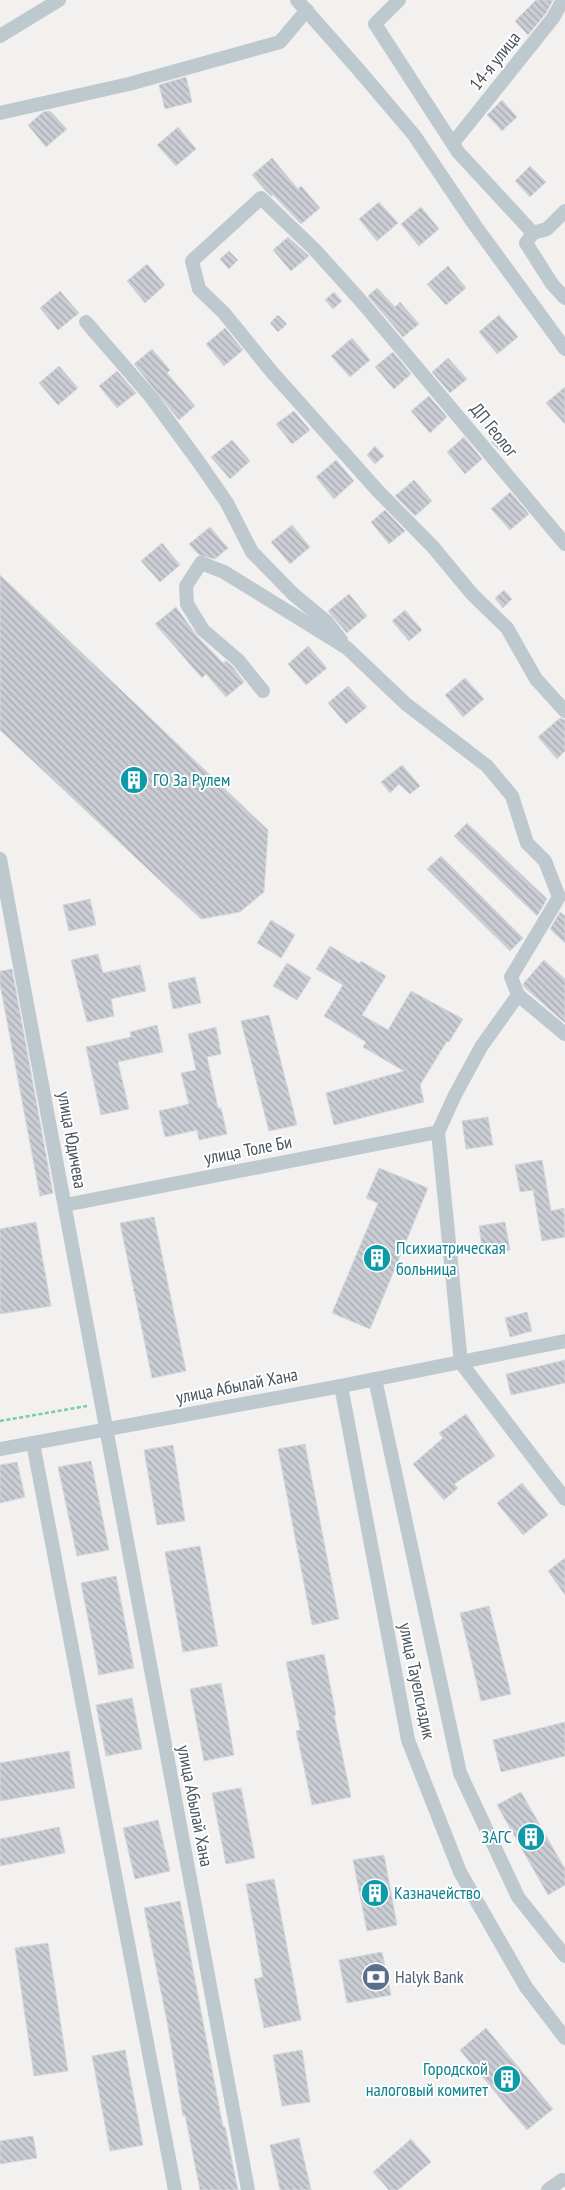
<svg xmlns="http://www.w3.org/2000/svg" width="565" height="2190" viewBox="0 0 565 2190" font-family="'PT Sans Narrow',sans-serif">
<defs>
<pattern id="building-back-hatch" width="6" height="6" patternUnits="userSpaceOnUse" patternTransform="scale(1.25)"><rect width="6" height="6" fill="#cacdd3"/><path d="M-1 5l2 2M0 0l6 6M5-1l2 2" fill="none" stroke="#a6a9ae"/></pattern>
</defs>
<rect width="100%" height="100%" fill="#f3f0f0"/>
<!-- building -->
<g fill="url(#building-back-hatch)" stroke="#d4d7dc">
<path d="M 536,0 L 553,0 L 546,13 L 528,35 L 515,21 Z"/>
<path d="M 186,77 L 192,102 L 165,109 L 159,85 Z"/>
<path d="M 502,100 L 517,117 L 502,131 L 487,115 Z"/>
<path d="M 50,111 L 67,129 L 46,147 L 28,125 L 43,112 Z"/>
<path d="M 178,127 L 196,149 L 176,166 L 157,145 Z"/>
<path d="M 272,158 L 298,189 L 301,186 L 320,208 L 301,224 L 273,195 L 271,196 L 265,190 L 252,175 Z"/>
<path d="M 530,166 L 546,182 L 530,197 L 515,181 Z"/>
<path d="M 379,202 L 398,223 L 377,241 L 359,219 Z"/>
<path d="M 421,207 L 439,229 L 419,246 L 401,224 Z"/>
<path d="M 288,237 L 309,256 L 291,271 L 273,250 Z"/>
<path d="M 229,251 L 238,260 L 229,269 L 220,259 Z"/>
<path d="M 147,264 L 165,285 L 145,303 L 127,281 Z"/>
<path d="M 448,266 L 466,288 L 446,305 L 427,284 Z"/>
<path d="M 377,288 L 395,307 L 400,302 L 419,324 L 403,337 L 368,296 Z"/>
<path d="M 60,291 L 79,313 L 58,330 L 40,308 Z"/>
<path d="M 334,292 L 342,301 L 333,309 L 325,300 Z"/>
<path d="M 278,315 L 287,324 L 278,332 L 270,323 Z"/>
<path d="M 499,315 L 518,337 L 497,354 L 479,332 Z"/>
<path d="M 225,328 L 243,350 L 224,366 L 206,344 Z"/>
<path d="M 352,338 L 370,360 L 350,377 L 331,356 Z"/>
<path d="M 152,349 L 170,370 L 167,373 L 195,406 L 179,420 L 134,364 Z"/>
<path d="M 393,352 L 411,374 L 394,389 L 375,367 Z"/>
<path d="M 448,358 L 467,379 L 450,393 L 432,372 Z"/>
<path d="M 59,366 L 78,388 L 58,405 L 39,383 Z"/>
<path d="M 117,371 L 136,393 L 117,408 L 99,386 Z"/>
<path d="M 565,387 L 565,424 L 546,403 Z"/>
<path d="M 429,396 L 447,417 L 430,433 L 411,411 Z"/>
<path d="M 294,411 L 310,430 L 292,444 L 276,424 Z"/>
<path d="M 500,434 L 509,443 L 500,451 L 491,442 Z"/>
<path d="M 464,437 L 482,459 L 465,474 L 447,452 Z"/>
<path d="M 232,440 L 250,461 L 230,479 L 211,457 Z"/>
<path d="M 375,446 L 384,456 L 375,464 L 367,455 Z"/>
<path d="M 336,460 L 354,481 L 334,499 L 316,477 Z"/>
<path d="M 414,480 L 432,501 L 415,516 L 395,496 Z"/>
<path d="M 510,492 L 529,514 L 510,530 L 491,509 Z"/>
<path d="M 385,510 L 405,531 L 389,544 L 371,522 Z"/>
<path d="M 292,525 L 310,547 L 290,564 L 271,542 Z"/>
<path d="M 210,527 L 228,548 L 215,559 L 199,555 L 189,544 Z"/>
<path d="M 162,543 L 180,565 L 160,582 L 141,561 Z"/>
<path d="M 0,575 L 268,830 L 264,892 L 240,912 L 201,919 L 0,730 Z"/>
<path d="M 504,590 L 512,599 L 503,608 L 495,598 Z"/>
<path d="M 349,594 L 367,616 L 347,633 L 328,611 Z"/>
<path d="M 176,607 L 197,636 L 223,663 L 226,661 L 232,666 L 244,682 L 226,697 L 206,674 L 202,678 L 155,624 Z"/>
<path d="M 405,610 L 422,630 L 409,641 L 392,621 Z"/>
<path d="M 308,646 L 327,668 L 306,685 L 288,664 Z"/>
<path d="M 465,678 L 484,699 L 463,717 L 445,695 Z"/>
<path d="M 348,686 L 367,707 L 346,724 L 328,703 Z"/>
<path d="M 560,718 L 565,720 L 565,751 L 557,759 L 538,737 Z"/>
<path d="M 402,765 L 420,786 L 410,794 L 399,784 L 390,793 L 381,782 Z"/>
<path d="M 467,823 L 547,899 L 537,916 L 454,836 Z"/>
<path d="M 441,856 L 523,938 L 510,951 L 427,869 Z"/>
<path d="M 90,899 L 96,925 L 69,931 L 63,905 Z"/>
<path d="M 560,912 L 565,916 L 565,943 L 550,929 Z"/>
<path d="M 271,920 L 295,935 L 281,958 L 257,943 Z"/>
<path d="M 330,946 L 360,964 L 361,961 L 386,976 L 362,1015 L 388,1030 L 411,991 L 463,1019 L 449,1042 L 447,1041 L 420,1085 L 424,1102 L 334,1125 L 326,1093 L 404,1071 L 363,1047 L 366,1042 L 324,1016 L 343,985 L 316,969 Z"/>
<path d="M 98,954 L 103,973 L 140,965 L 146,991 L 111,999 L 114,1016 L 87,1022 L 71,960 Z"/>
<path d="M 544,960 L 565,979 L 565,1023 L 524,987 L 523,984 Z"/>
<path d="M 287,963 L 311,978 L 297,1000 L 273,986 Z"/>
<path d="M 12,969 L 53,1193 L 40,1196 L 0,984 L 0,971 Z"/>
<path d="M 195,977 L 201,1003 L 173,1009 L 168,983 Z"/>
<path d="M 269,1015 L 297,1125 L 269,1131 L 241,1021 Z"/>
<path d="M 157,1025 L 163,1052 L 118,1062 L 129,1109 L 101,1115 L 86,1047 L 131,1037 L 130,1032 Z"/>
<path d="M 216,1027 L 221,1054 L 207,1057 L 218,1108 L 221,1108 L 227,1134 L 199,1140 L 197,1130 L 165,1137 L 159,1111 L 189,1104 L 181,1073 L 196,1070 L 188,1034 Z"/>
<path d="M 488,1117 L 493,1145 L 466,1149 L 462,1121 Z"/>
<path d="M 542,1160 L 551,1211 L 564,1208 L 565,1237 L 542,1241 L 533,1190 L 520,1192 L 515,1165 Z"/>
<path d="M 379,1168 L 428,1188 L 370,1329 L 332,1313 L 378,1203 L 366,1198 Z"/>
<path d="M 154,1217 L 186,1371 L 152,1378 L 120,1223 Z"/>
<path d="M 36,1222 L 51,1306 L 0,1314 L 0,1229 Z"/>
<path d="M 505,1222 L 510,1250 L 483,1254 L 479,1226 Z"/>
<path d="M 527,1312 L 532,1331 L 510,1337 L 505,1318 Z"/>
<path d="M 565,1360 L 565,1383 L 511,1395 L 506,1374 Z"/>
<path d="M 466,1414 L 495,1456 L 454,1484 L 458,1488 L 444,1500 L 413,1464 L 443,1438 L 439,1433 Z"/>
<path d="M 305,1444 L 339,1619 L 312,1625 L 278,1449 Z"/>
<path d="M 173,1445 L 185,1521 L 157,1525 L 144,1450 Z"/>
<path d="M 91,1461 L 109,1550 L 77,1556 L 58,1467 Z"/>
<path d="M 17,1462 L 25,1497 L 0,1503 L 0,1465 Z"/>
<path d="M 522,1483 L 548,1515 L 523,1535 L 497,1503 Z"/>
<path d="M 200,1546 L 218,1646 L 183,1652 L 165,1552 Z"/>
<path d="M 565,1558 L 565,1595 L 548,1571 Z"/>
<path d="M 116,1576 L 134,1668 L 99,1675 L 81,1583 Z"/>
<path d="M 489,1606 L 511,1694 L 481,1701 L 460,1613 Z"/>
<path d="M 324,1654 L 336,1715 L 334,1715 L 351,1797 L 312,1805 L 296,1731 L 300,1730 L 286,1662 Z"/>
<path d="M 221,1683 L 234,1755 L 204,1761 L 190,1689 Z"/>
<path d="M 132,1698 L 142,1749 L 106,1756 L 96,1705 Z"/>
<path d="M 565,1722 L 565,1756 L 501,1772 L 493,1740 Z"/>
<path d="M 69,1751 L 75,1788 L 0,1801 L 0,1763 Z"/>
<path d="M 241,1788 L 255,1858 L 226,1864 L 212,1793 Z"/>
<path d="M 521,1792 L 565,1869 L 565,1885 L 548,1895 L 497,1805 Z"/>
<path d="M 158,1820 L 170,1871 L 135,1879 L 123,1828 Z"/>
<path d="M 59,1827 L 65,1853 L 0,1866 L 0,1839 Z"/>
<path d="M 384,1855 L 397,1925 L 367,1931 L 353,1860 Z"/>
<path d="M 274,1879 L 301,2020 L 264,2028 L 254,1979 L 263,1977 L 246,1884 Z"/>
<path d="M 180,1901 L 223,2127 L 225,2127 L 238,2190 L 200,2190 L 185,2115 L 183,2116 L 167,2021 L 144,1908 Z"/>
<path d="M 48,1943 L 68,2071 L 34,2076 L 15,1948 Z"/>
<path d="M 382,1952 L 391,1995 L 347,2003 L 339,1960 Z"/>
<path d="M 486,2028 L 553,2109 L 527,2130 L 460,2050 Z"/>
<path d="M 125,2050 L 143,2145 L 110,2151 L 92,2056 Z"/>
<path d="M 302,2050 L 310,2102 L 282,2106 L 273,2055 Z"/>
<path d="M 33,2136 L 37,2158 L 0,2164 L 0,2141 Z"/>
<path d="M 299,2138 L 311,2190 L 280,2190 L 270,2145 Z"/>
<path d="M 411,2139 L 431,2162 L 398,2190 L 389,2190 L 373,2172 Z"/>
</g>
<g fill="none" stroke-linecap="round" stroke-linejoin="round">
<!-- path -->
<path stroke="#77cea0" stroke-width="2.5" stroke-dasharray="4 2.5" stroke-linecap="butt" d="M 0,1421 L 87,1406"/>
<!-- street -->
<g stroke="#bec8cf" stroke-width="14">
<path d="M 297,0 L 358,69 L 414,135 L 474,224 L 565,349"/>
<path d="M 399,0 L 375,24 L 458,152 L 533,233 L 526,243 L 552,284 L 565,298"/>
<path d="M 0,36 L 59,0"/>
<path d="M 0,113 L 129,84 L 280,42 L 307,10"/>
<path d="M 453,143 L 553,18 L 563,0"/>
<path d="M 533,233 L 547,229 L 565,211"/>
<path d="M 86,322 L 151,397 L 198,461 L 227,503 L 252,552 L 293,594 L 327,622 L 341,640"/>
<path d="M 565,544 L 361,301 L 315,250 L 261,198 L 192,261 L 199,289 L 224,313 L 271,371 L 378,491 L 433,547 L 472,594 L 507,628 L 536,679 L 565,711"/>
<path d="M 263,691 L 238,660 L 203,630 L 187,604 L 186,586 L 201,563 L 224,572 L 347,648 L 406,704 L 487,766 L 512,796 L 527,843 L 545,861 L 559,897 L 511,977 L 518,995"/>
<path d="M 0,859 L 248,2190"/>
<path d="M 565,1034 L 518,995 L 481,1047 L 455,1095 L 438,1132 L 461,1363 L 565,1499"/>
<path d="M 65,1205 L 438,1132"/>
<path d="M 375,1379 L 460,1773 L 518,1897 L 565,1956"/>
<path d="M 341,1386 L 408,1740 L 460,1872 L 526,1987 L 565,2038"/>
<path d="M 33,1443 L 175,2190"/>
<path d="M 0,1449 L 341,1386 L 565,1341"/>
<path d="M 548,2190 L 562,2180"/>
</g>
</g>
<!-- icons -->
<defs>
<symbol id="building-disc" viewBox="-11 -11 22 22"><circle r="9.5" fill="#0f9aa8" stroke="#fff"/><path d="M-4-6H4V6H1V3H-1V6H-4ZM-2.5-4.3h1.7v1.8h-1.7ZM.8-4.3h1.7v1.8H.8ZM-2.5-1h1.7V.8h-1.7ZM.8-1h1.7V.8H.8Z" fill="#fff"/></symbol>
<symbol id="bank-disc" viewBox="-11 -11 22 22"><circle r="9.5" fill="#5c6f8a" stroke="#fff"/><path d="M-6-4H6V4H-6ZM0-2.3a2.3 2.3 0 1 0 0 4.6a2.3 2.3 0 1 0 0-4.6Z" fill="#fff"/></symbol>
</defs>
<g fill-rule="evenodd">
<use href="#building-disc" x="118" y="764" width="32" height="32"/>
<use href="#building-disc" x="361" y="1242" width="32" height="32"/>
<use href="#building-disc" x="515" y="1821" width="32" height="32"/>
<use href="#building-disc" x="359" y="1877" width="32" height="32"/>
<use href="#bank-disc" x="360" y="1961" width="32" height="32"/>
<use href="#building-disc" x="491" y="2063" width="32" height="32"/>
</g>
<g text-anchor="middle" stroke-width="4" stroke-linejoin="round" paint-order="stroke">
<!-- street labels -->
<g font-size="18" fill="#48545e" stroke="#fff">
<text transform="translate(495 61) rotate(-51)" y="6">14-я улица</text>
<text transform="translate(494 430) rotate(51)" y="6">ДП Геолог</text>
<text transform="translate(72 1140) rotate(80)" y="6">улица Юдичева</text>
<text transform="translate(248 1150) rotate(-11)" y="6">улица Толе Би</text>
<text transform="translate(237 1386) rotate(-11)" y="6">улица Абылай Хана</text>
<text transform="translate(417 1681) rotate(78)" y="6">улица Тауелсиздик</text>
<text transform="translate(195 1806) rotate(79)" y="6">улица Абылай Хана</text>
</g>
<!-- culture labels -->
<g font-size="18" fill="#0d838f" stroke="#fff" text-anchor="start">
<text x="153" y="786">ГО За Рулем</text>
<text x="396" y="1254">Психиатрическая<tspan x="396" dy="21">больница</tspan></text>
<text x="512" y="1843" text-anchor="end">ЗАГС</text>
<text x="394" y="1899">Казначейство</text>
<text x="488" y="2075" text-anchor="end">Городской<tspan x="488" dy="21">налоговый комитет</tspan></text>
</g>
<!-- service labels -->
<g font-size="18" fill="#4e5e75" stroke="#fff" text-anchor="start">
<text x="395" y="1983">Halyk Bank</text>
</g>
</g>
</svg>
